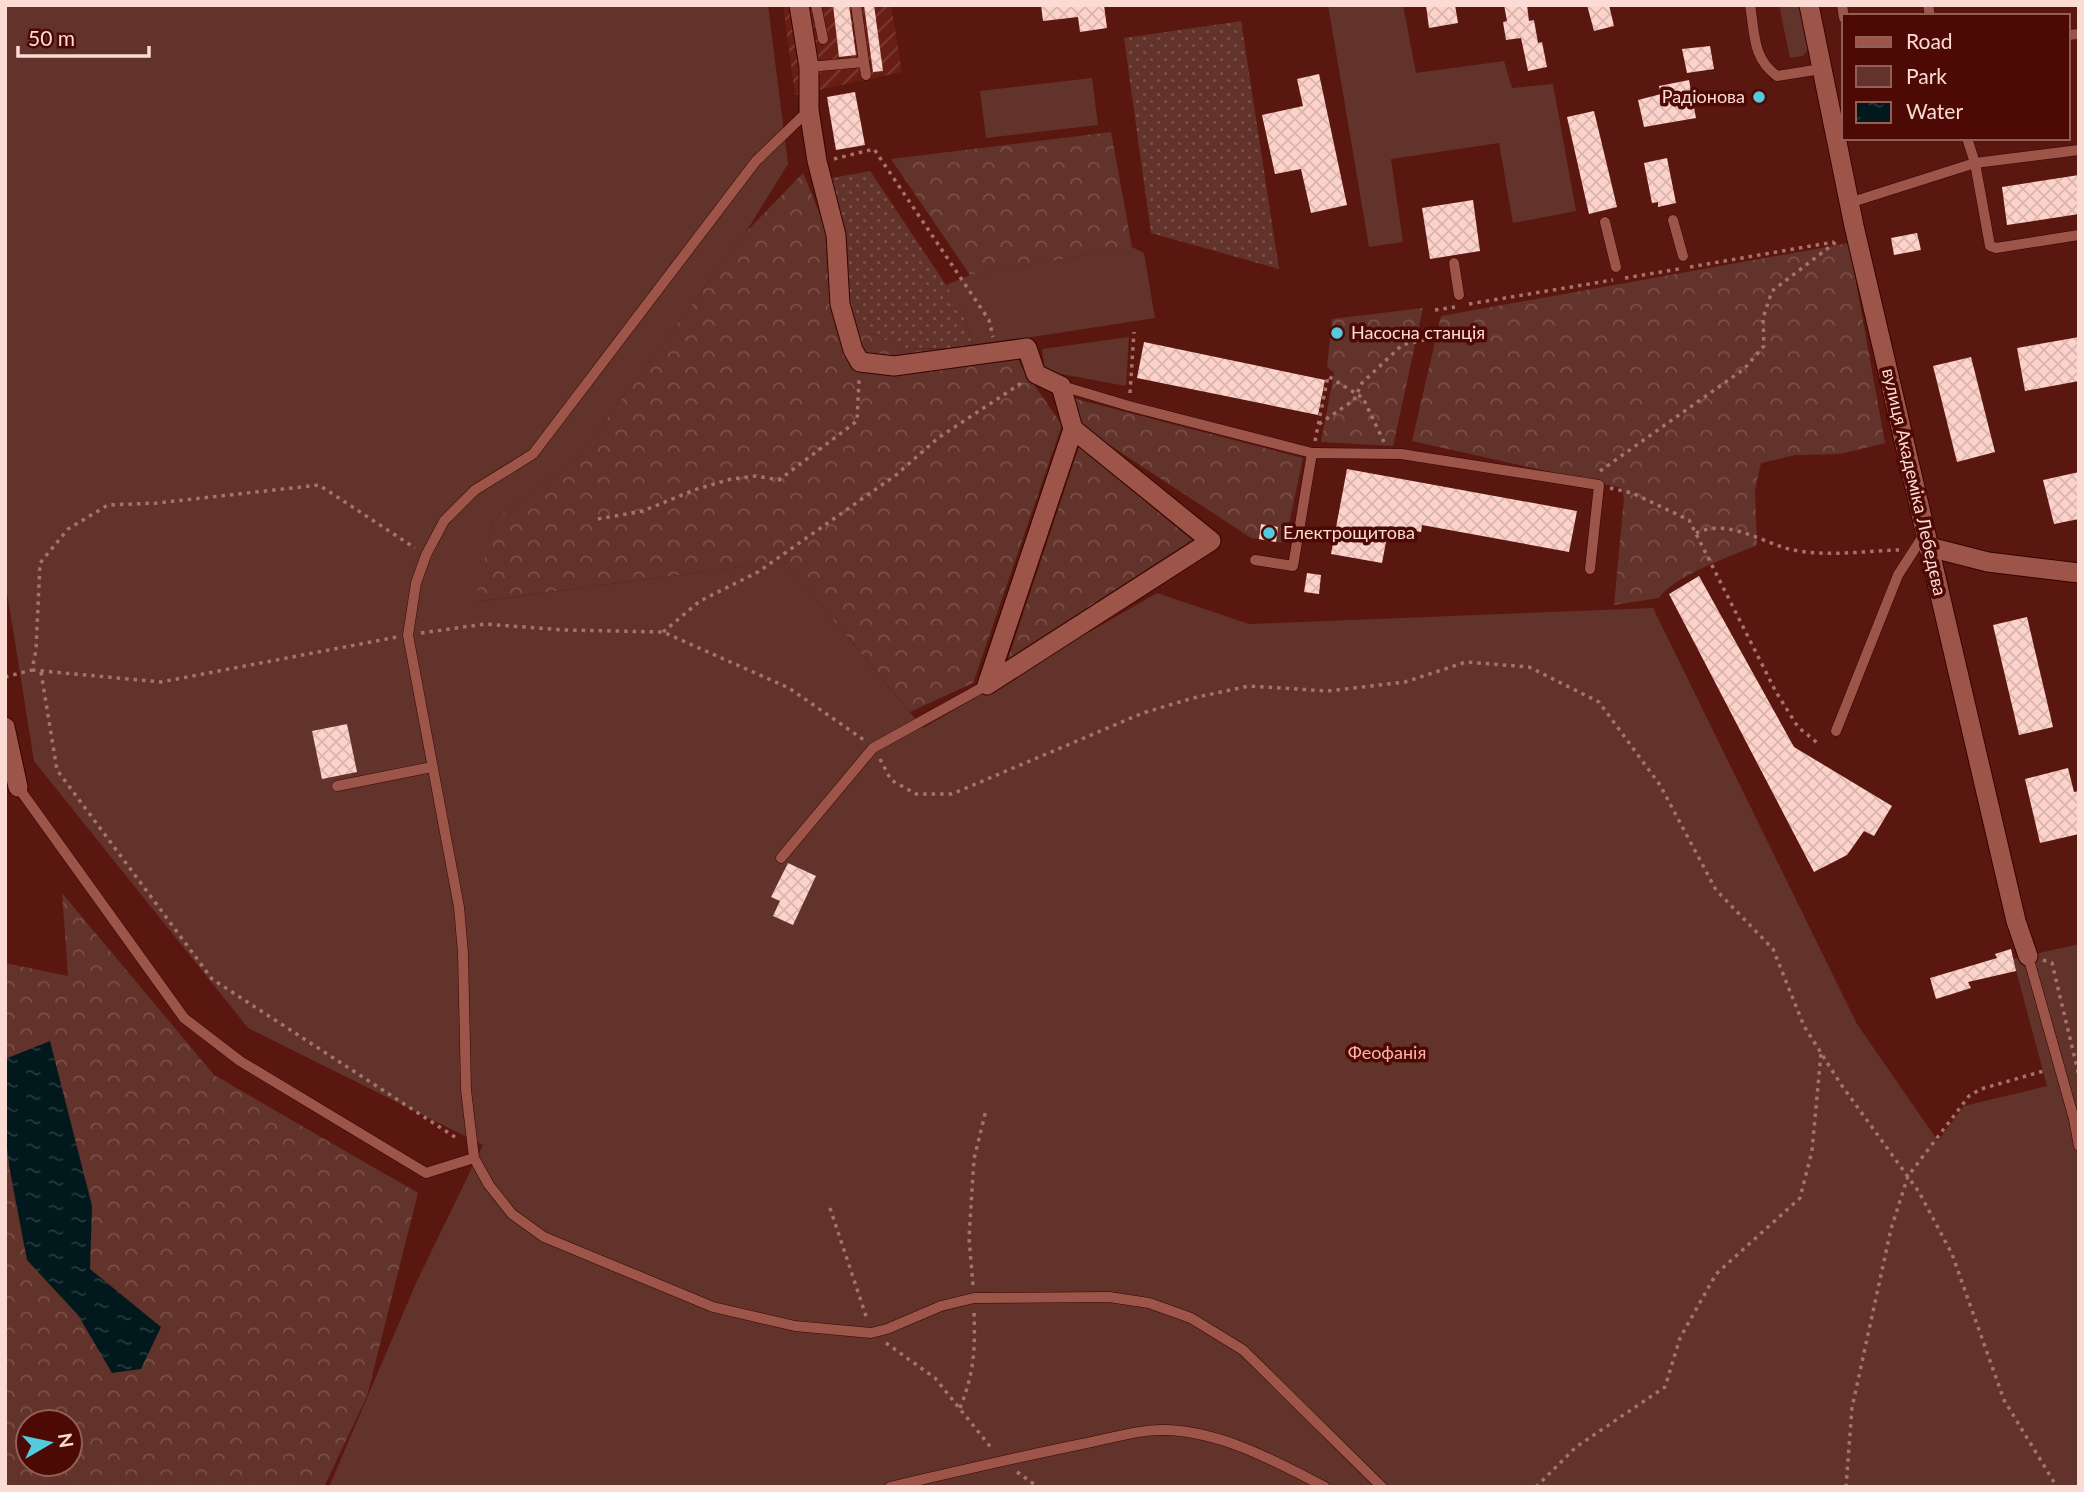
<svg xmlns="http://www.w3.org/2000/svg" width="2084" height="1492" viewBox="0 0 2084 1492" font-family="Lato,sans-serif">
<defs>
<pattern id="industrial-furrows" width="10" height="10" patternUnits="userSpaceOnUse" patternTransform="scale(1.75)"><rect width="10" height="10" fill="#681e14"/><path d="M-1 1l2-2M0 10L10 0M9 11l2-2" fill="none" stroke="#7e3e35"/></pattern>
<pattern id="forest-crowns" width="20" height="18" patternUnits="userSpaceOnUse" patternTransform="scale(1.75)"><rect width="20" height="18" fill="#62332b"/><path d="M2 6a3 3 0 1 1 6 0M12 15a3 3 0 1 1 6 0" fill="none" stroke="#795049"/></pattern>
<pattern id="garden-dots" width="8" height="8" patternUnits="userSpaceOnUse" patternTransform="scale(1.75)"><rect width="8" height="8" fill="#62332b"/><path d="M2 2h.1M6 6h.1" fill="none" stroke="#795049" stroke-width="1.8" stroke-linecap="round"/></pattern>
<pattern id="water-ripples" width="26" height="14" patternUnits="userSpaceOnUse" patternTransform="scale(1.75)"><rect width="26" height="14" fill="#01191d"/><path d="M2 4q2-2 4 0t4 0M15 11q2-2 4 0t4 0" fill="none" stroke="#273a3d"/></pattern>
<pattern id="building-cross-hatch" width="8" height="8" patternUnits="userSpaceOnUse" patternTransform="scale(1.75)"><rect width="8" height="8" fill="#fcd2ca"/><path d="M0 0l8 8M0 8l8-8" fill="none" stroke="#d9b5ae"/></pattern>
</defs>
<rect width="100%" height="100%" fill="#59170f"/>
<!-- industrial -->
<path fill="url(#industrial-furrows)" d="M 783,5 L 891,5 L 902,72 L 795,95 Z"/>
<!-- green -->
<g fill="#62332b">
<path d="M 5,5 L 768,5 L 788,164 L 746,232 L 578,457 L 493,521 L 476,602 L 784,561 L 923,728 L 1157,593 L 1249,624 L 1653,608 L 1857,1024 L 1938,1141 L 1964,1106 L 2047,1086 L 2013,959 L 2079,944 L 2079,1487 L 329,1487 L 416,1283 L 483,1145 L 248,1028 L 34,761 L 5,580 Z"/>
<path d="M 1328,5 L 1403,5 L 1416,73 L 1504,61 L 1512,88 L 1553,84 L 1576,211 L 1513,223 L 1499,143 L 1391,159 L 1403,242 L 1369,247 Z"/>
<path d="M 1779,5 L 1799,5 L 1808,50 L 1803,56 L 1790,58 Z"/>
<path d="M 1092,78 L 1098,125 L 986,138 L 980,91 Z"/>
<path d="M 1132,247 L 1144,253 L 1155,318 L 973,346 L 962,309 L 946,285 L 970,275 Z"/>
<path d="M 1129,337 L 1126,386 L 1045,371 L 1042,349 Z"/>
</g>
<!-- forest -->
<g fill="url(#forest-crowns)" fill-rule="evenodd">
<path d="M 1111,132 L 1132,247 L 970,275 L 891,159 Z"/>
<path d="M 803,173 L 837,255 L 865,331 L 904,348 L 958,350 L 1012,340 L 1021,366 L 1062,425 L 973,683 L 910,712 L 784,561 L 475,602 L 493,521 L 578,457 L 746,232 Z"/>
<path d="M 1849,243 L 1885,443 L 1840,454 L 1796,455 L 1761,463 L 1755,491 L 1757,545 C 1732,556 1673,576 1659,598 L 1614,605 L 1624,498 L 1622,488 L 1412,441 L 1441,316 Z"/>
<path d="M 1423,308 L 1393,446 L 1321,442 L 1334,373 L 1327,367 L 1332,319 Z"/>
<path d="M 1072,398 L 1303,458 L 1285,543 L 1251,538 L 1082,427 Z"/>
<path d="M 1079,447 L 1192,540 L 1008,659 Z"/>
<path d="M 62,893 L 214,1075 L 418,1193 L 367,1396 L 324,1487 L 5,1487 L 5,963 L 68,976 ZM 28,1422 L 70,1422 L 70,1464 L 28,1464 Z"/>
</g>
<!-- garden -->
<g fill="url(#garden-dots)">
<path d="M 1241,21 L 1279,269 L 1151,233 L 1124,38 Z"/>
<path d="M 870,171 L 962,309 L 973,346 L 958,349 L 904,348 L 865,331 L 840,304 L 827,179 Z"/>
</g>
<!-- water -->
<path fill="url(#water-ripples)" d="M 50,1041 L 92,1206 L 90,1269 L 161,1327 L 141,1369 L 112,1373 L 78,1315 L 27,1260 L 10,1171 L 5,1134 L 5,1059 Z"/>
<!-- building -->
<g fill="url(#building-cross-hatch)">
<path d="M 833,5 L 849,5 L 856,55 L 839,57 Z"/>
<path d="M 864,5 L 874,5 L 883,71 L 873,72 Z"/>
<path d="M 1041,5 L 1104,5 L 1107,28 L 1080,32 L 1078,17 L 1043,21 Z"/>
<path d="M 1426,5 L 1455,5 L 1458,23 L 1429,28 Z"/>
<path d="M 1504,5 L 1527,5 L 1529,21 L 1534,20 L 1538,43 L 1542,42 L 1547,67 L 1528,71 L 1521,38 L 1506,40 L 1503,22 L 1507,21 Z"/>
<path d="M 1587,5 L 1609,5 L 1614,26 L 1594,31 Z"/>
<path d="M 1710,46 L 1714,69 L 1687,73 L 1682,49 Z"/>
<path d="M 1319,74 L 1347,205 L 1311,213 L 1301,169 L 1275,174 L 1262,115 L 1303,106 L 1297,79 Z"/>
<path d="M 1689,80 L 1696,118 L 1644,127 L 1638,100 L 1661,94 L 1659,86 Z"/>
<path d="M 855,92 L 865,145 L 836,150 L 827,97 Z"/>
<path d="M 1594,111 L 1617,207 L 1589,214 L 1567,117 Z"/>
<path d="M 1667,158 L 1676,203 L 1658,207 L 1658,202 L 1652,203 L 1644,163 Z"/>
<path d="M 2079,175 L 2079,214 L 2007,225 L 2002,187 Z"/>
<path d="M 1473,200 L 1480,251 L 1430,259 L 1422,208 Z"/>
<path d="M 1917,233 L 1921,250 L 1894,255 L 1891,238 Z"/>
<path d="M 2079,337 L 2079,381 L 2025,391 L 2017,348 Z"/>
<path d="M 1144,342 L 1325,380 L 1318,415 L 1137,378 Z"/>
<path d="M 1971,357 L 1995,452 L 1957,462 L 1933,366 Z"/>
<path d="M 1347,469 L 1577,511 L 1569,552 L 1422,525 L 1421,532 L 1389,526 L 1382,563 L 1331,554 Z"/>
<path d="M 2079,472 L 2079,519 L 2054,524 L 2043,480 Z"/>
<path d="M 1261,524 L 1278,527 L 1276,542 L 1259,539 Z"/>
<path d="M 1307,573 L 1321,575 L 1319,594 L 1304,592 Z"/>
<path d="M 1699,576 L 1794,747 L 1892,806 L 1874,836 L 1864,831 L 1847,855 L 1814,872 L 1669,594 Z"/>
<path d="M 2027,617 L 2053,727 L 2019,735 L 1993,625 Z"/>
<path d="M 347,724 L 357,772 L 322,779 L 312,731 Z"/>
<path d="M 2068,768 L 2074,792 L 2079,791 L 2079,834 L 2040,843 L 2025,779 Z"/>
<path d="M 788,863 L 816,876 L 793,925 L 773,916 L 780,901 L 771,897 Z"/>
<path d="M 2011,949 L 2016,971 L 1968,982 L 1971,988 L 1936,999 L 1930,978 L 1997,958 L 1995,954 Z"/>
</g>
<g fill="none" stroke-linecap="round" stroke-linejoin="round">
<defs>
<g id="lane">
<path d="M 816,5 L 823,39"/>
<path d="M 856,5 L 864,62"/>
<path d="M 1750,5 C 1755,33 1752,58 1777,76 L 1821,69"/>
<path d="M 1842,5 L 1844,18"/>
<path d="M 1928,5 L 1930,16"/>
<path d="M 2068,35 L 2079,34"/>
<path d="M 809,67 L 864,62 L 866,75"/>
<path d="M 808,111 L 756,161 L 533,454 L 475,490 L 444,521 L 426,555 L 416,583 L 408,635 L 459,907 L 463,953 L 466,1090 L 474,1158 L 489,1185 L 512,1214 L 544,1237 L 713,1307 L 795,1326 L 871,1333 L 887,1329 L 941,1306 L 974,1298 L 1109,1297 L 1149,1303 L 1191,1318 L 1243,1350 L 1382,1487"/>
<path d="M 1967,138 L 1975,163 L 1990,246 L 1996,248 L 2079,235"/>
<path d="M 1849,203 L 1975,163 L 2079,150"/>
<path d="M 1673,220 L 1683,256"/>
<path d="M 1605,222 L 1616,267"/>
<path d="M 1454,263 L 1459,295"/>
<path d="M 1062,386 L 1129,406 L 1312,453"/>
<path d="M 1255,560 L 1293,566 L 1312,453 L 1401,454 L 1599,485 L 1590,569"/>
<path d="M 1836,731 L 1898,575 L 1925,533"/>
<path d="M 337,786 L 432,767"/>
<path d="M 18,787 L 184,1018 L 240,1061 L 426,1173 L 474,1158"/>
<path d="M 781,858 L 873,748 L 987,685"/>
<path d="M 2028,956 L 2074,1119 L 2079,1146"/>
<path d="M 890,1487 C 954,1472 1018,1457 1082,1444 C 1109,1439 1139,1429 1166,1430 C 1223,1432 1275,1461 1325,1487"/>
</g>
<g id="street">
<path d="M 799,5 L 809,67 L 809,110 L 817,161 L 836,235 L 840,304 L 853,350 L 860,362 L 894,366 L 1027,348 L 1036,374 L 1061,386 L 1073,429 L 987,685 L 1211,541 L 1073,429"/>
<path d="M 1809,5 L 1854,226 L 2016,921 L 2028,956"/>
<path d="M 1929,547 L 1988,562 L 2079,573"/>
<path d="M 5,727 L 18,787"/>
</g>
</defs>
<!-- lane casing -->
<use href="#lane" stroke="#350402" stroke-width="11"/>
<!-- street casing -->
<use href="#street" stroke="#350402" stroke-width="21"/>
<!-- path -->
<g stroke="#a6736c" stroke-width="3.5" stroke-dasharray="3.5 5" stroke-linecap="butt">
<path d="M 834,159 L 874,149 L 989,320 L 993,337"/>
<path d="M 1690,267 L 1834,242"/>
<path d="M 1625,278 L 1679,269"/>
<path d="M 1469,304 L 1613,280"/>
<path d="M 1435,310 L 1455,307"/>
<path d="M 1130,393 L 1134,332"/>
<path d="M 1319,424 L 1354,400 L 1362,383 L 1402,345 L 1428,339"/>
<path d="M 1315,441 L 1328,376 L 1363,398 L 1384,442"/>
<path d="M 1600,471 L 1744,369 L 1764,346 L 1763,318 L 1772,291 L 1836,242"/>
<path d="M 1610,488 L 1632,493 L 1689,520 L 1776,692 L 1798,727 L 1820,745"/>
<path d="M 598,519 L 643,511 L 694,490 L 731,479 L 756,476 L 779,480 L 857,421 L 859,380"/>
<path d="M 1696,533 C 1725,519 1757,539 1785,548 C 1821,558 1862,551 1899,550"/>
<path d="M 663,632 L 700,601 L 758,572 L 896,475 L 938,438 L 1023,382"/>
<path d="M 421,633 L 485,624 L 564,630 L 663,632 L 789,688 L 864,740"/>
<path d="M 32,670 L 161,682 L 397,637"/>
<path d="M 41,672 L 57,770 L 212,979 L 458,1139"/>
<path d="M 5,677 L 32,670 L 36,650 L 40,563 L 68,529 L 108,505 L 157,503 L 319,485 L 415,548"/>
<path d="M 880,759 L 891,780 L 916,794 L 952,794 L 1143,713 L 1193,698 L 1249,686 L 1328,691 L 1405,682 L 1466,662 L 1529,667 L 1599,702 L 1660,785 L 1716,890 L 1773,949 L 1804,1026 L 1840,1083 L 1919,1192 L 1952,1254 L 2004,1400 L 2057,1487"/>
<path d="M 2043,960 L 2052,963 L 2079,1076"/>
<path d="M 830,1208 L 867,1319"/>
<path d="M 973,1285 L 969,1238 L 974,1159 L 986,1110"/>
<path d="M 886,1343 L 935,1378 L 993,1450"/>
<path d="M 960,1408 C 975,1370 975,1350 974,1310"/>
<path d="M 1017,1472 L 1038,1487"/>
<path d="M 1536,1487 L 1576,1447 L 1665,1387 L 1680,1338 L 1716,1274 L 1800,1198 L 1812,1151 L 1821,1053"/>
<path d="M 1846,1487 L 1852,1408 L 1891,1229 L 1908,1176 L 1969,1096 L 1981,1089 L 2047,1070"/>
</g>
<!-- lane -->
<use href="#lane" stroke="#9d5549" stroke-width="10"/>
<!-- street -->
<use href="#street" stroke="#9d5549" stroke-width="19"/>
</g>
<!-- markers -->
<g fill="#54cade" stroke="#4d0a04" stroke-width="2.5">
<circle cx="1759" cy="97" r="7"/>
<circle cx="1337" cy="333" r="7"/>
<circle cx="1269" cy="533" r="7"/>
</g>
<g text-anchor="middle" stroke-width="7" stroke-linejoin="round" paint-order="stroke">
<!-- poi labels -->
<g font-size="18" fill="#fddbd5" stroke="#4d0a04" text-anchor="start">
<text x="1745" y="103" text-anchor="end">Радіонова</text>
<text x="1351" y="339">Насосна станція</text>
<text x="1283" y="539">Електрощитова</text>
</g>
<!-- street labels -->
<g font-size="18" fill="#fddbd5" stroke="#4d0a04">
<text transform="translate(1914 482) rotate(77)" y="6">вулиця Академіка Лебедєва</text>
</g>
<!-- park labels -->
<g font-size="18" fill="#feb4a7" stroke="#4d0a04">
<text x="1387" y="1059">Феофанія</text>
</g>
</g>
<!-- border -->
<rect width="2084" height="1492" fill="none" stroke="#fddbd5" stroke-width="14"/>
<!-- legend -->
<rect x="1842" y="14" width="228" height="126" fill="#4d0a04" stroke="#935e58" stroke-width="2"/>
<rect x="1856" y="37" width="35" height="10" fill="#9d5549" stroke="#935e58" stroke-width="2"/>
<text x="1906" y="49" font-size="21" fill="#fddbd5">Road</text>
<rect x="1856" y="66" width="35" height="21" fill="#62332b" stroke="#935e58" stroke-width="2"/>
<text x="1906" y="84" font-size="21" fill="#fddbd5">Park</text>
<rect x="1856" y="102" width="35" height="21" fill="url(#water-ripples)" stroke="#935e58" stroke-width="2"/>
<text x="1906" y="119" font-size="21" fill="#fddbd5">Water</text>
<!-- north arrow -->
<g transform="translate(49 1443) rotate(81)"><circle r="33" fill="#4d0a04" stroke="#935e58" stroke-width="2"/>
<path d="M0-5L12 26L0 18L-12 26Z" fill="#54cade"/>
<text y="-10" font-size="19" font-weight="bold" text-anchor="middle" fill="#fddbd5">N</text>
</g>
<!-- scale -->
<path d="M18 46v10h131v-10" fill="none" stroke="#fddbd5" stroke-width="3.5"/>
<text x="28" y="46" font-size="21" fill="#fddbd5" stroke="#4d0a04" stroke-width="5" paint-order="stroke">50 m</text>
</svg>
